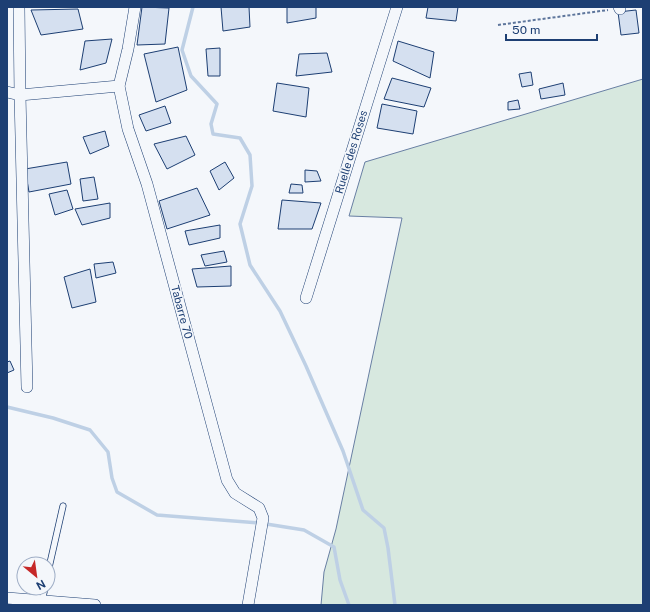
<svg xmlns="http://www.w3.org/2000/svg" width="650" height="612" viewBox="0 0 650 612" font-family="'Public Sans',sans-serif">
<rect width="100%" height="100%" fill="#f4f7fb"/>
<!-- green -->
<path fill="#d7e8df" stroke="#687fa3" d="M 643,79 L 643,605 L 321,605 L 324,572 L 336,529 L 402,218 L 349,216 L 365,162 Z"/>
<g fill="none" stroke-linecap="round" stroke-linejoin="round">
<!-- stream -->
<g stroke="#bed0e5" stroke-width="3.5">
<path d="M 193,7 L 182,50 L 191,76 L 217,104 L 211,124 L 213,134 L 240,138 L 250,155 L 252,186 L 240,224 L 250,265 L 280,311 L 306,366 L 343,451 L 363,510 L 384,528 L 388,548 L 395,605"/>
<path d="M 7,407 L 53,418 L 90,430 L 108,452 L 112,478 L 117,492 L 157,515 L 260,523 L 304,530 L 334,547 L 340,580 L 349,605"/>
</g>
</g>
<!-- building -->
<g fill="#d5e0f0" stroke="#1d3f73">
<path d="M 142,7 L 169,8 L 165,44 L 137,45 Z"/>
<path d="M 221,7 L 249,7 L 250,27 L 223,31 Z"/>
<path d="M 287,7 L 316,7 L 316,18 L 287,23 Z"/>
<path d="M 428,7 L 458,7 L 456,21 L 426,18 Z"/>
<path d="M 78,9 L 83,29 L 41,35 L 31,10 Z"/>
<path d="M 636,10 L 639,33 L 621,35 L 618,12 Z"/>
<path d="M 112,39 L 106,63 L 80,70 L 85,41 Z"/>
<path d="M 398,41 L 434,52 L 430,78 L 393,61 Z"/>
<path d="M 178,47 L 187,90 L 156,102 L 144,54 Z"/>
<path d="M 220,48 L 220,76 L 208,76 L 206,49 Z"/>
<path d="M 327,53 L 332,72 L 296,76 L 299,54 Z"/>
<path d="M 531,72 L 533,85 L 522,87 L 519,74 Z"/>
<path d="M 392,78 L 431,88 L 424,107 L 384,99 Z"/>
<path d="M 277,83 L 309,88 L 306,117 L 273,111 Z"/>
<path d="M 563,83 L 565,95 L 541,99 L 539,89 Z"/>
<path d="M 518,100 L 520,109 L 508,110 L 508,102 Z"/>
<path d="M 382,104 L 417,111 L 413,134 L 377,128 Z"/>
<path d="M 165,106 L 171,123 L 146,131 L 139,115 Z"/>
<path d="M 105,131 L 109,146 L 90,154 L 83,137 Z"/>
<path d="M 186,136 L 195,155 L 167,169 L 154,144 Z"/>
<path d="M 67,162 L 71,184 L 29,192 L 25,169 Z"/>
<path d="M 225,162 L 234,178 L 219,190 L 210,171 Z"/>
<path d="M 305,170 L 317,171 L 321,181 L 305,182 Z"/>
<path d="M 94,177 L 98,199 L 83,201 L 80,179 Z"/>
<path d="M 291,184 L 302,185 L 303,193 L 289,193 Z"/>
<path d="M 197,188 L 210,215 L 167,229 L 159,201 Z"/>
<path d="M 67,190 L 73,209 L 55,215 L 49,194 Z"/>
<path d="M 282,200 L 321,203 L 312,229 L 278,229 Z"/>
<path d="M 110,203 L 110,218 L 82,225 L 75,209 Z"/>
<path d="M 220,225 L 220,238 L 189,245 L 185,231 Z"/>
<path d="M 224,251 L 227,262 L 205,266 L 201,255 Z"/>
<path d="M 113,262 L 116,273 L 96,278 L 94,264 Z"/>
<path d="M 231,266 L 231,286 L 197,287 L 192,269 Z"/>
<path d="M 90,269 L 96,302 L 72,308 L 64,277 Z"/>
<path d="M 10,361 L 14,370 L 7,373 L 7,362 Z"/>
</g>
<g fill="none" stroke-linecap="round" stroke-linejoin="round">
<defs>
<g id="service">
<path d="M 48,572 L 63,506"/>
<path d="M 42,601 L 45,588"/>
</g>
<g id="minor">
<path d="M 19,7 L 20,95 L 27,387"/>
<path d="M 135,7 L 128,49 L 119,86 L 128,129 L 147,184 L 227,480 L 235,493 L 259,508 L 263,518 L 248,605"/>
<path d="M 619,7 L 620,9"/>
<path d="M 7,92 L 20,95 L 119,86"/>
<path d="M 306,298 L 397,7"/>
<path d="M 7,598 L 95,605"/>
</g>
</defs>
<!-- service casing -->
<use href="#service" stroke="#1d3f73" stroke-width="7"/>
<!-- minor casing -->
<use href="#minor" stroke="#1d3f73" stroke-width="12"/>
<!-- path -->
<path stroke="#5e769c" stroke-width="2" stroke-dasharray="3 2" stroke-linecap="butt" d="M 498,25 L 608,10"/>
<!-- service -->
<use href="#service" stroke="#f4f7fb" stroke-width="5.5"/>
<!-- minor -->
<use href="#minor" stroke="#f4f7fb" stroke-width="11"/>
</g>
<g text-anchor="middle" stroke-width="3" stroke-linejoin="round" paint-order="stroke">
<!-- street labels -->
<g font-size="11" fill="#1d3f73" stroke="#f4f7fb">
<text transform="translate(351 152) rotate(-73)" y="4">Ruelle des Roses</text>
<text transform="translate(182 312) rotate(75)" y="4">Tabarre 70</text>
</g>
</g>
<!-- border -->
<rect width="650" height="612" fill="none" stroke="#1d3f73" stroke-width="16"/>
<!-- north arrow -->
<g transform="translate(36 576) rotate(151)"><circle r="19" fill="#f4f7fb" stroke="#9eadc5"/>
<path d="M0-3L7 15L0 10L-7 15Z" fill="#c62828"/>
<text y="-6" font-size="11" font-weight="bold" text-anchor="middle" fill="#1d3f73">N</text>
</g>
<!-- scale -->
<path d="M506 34v6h91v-6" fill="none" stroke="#1d3f73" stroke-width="2"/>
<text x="512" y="34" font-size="12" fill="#1d3f73" stroke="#f4f7fb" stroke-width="3" paint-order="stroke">50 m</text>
</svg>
